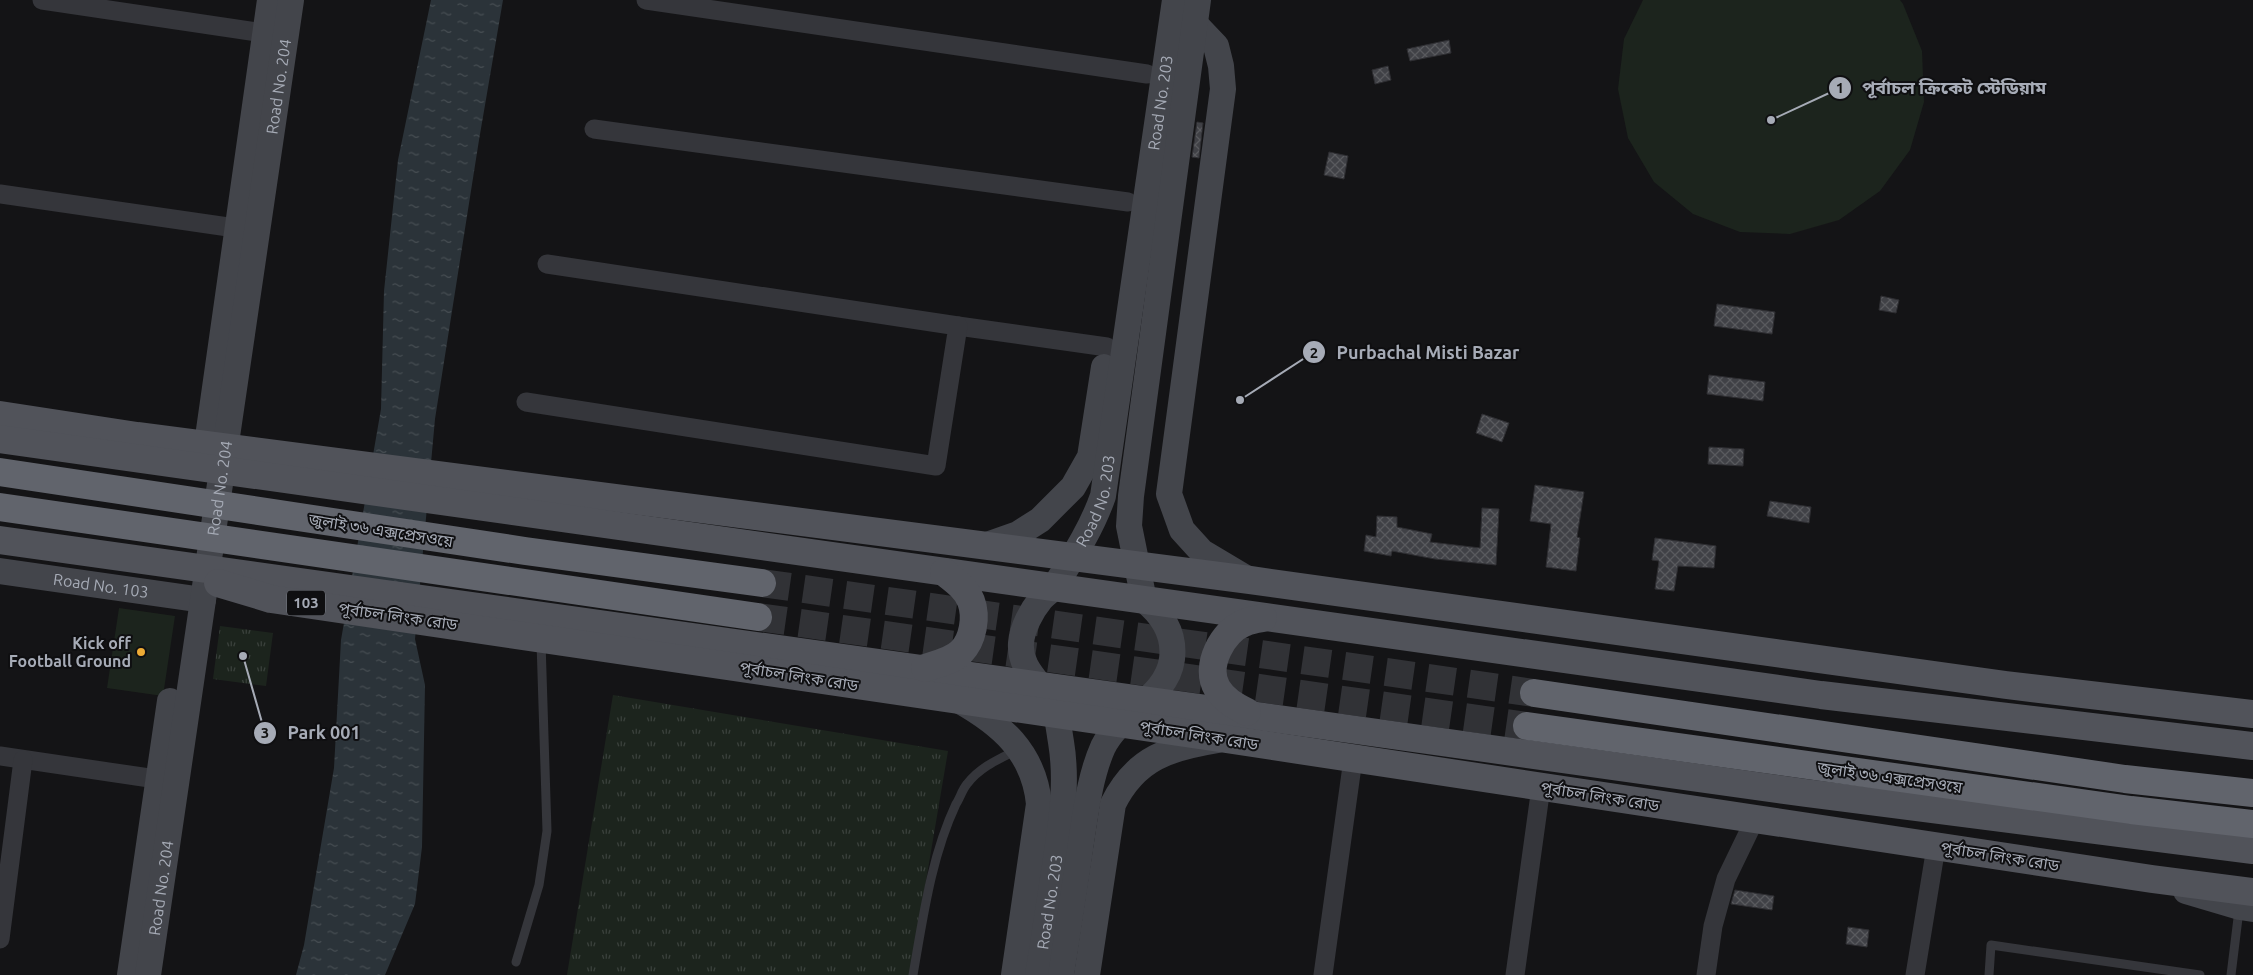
<svg xmlns="http://www.w3.org/2000/svg" width="2253" height="975" viewBox="0 0 2253 975" font-family="Ubuntu,'Noto Sans Bengali',sans-serif">
<defs>
<pattern id="park-tufts" width="24" height="20" patternUnits="userSpaceOnUse" patternTransform="scale(1.25)"><rect width="24" height="20" fill="#1c241d"/><path d="M3 7l-1-3M5 7V3M7 7l1-3M15 17l-1-3M17 17v-4M19 17l1-3" fill="none" stroke="#3a413c"/></pattern>
<pattern id="water-ripples" width="26" height="14" patternUnits="userSpaceOnUse" patternTransform="scale(1.25)"><rect width="26" height="14" fill="#2b3339"/><path d="M2 4q2-2 4 0t4 0M15 11q2-2 4 0t4 0" fill="none" stroke="#474e53"/></pattern>
<pattern id="building-cross-hatch" width="8" height="8" patternUnits="userSpaceOnUse" patternTransform="scale(1.25)"><rect width="8" height="8" fill="#404146"/><path d="M0 0l8 8M0 8l8-8" fill="none" stroke="#595a5e"/></pattern>
</defs>
<rect width="100%" height="100%" fill="#141416"/>
<!-- park -->
<g fill="url(#park-tufts)">
<path d="M 220,626 L 273,633 L 266,686 L 213,679 Z"/>
<path d="M 613,695 L 948,751 L 910,975 L 567,975 Z"/>
</g>
<!-- pitch -->
<g fill="#1c241d">
<path d="M 1643,0 L 1900,0 L 1903,4 L 1922,51 L 1924,102 L 1910,150 L 1880,191 L 1839,220 L 1790,234 L 1740,232 L 1693,214 L 1654,182 L 1628,138 L 1618,89 L 1624,39 Z"/>
<path d="M 119,608 L 175,616 L 163,696 L 107,688 Z"/>
</g>
<!-- water -->
<path fill="url(#water-ripples)" d="M 431,0 L 503,0 L 479,140 L 435,419 L 415,639 L 425,685 L 422,847 L 415,904 L 385,975 L 296,975 L 304,945 L 334,768 L 341,640 L 381,409 L 384,291 L 398,160 Z"/>
<!-- building -->
<g fill="url(#building-cross-hatch)" stroke="#2e2e32">
<path d="M 1449,40 L 1451,53 L 1410,61 L 1407,49 Z"/>
<path d="M 1388,66 L 1391,80 L 1375,84 L 1372,70 Z"/>
<path d="M 1197,122 L 1203,123 L 1199,158 L 1192,157 Z"/>
<path d="M 1329,152 L 1348,156 L 1344,179 L 1324,175 Z"/>
<path d="M 1881,296 L 1899,300 L 1896,313 L 1879,310 Z"/>
<path d="M 1717,304 L 1775,312 L 1772,334 L 1714,326 Z"/>
<path d="M 1709,375 L 1765,382 L 1763,401 L 1707,394 Z"/>
<path d="M 1482,414 L 1509,423 L 1502,442 L 1476,433 Z"/>
<path d="M 1709,447 L 1744,449 L 1743,466 L 1708,464 Z"/>
<path d="M 1535,485 L 1584,492 L 1577,537 L 1580,538 L 1576,571 L 1546,567 L 1551,524 L 1530,521 Z"/>
<path d="M 1770,501 L 1811,507 L 1809,523 L 1767,516 Z"/>
<path d="M 1482,508 L 1499,509 L 1496,565 L 1435,559 L 1392,551 L 1391,556 L 1364,551 L 1366,535 L 1376,537 L 1377,516 L 1397,517 L 1397,527 L 1432,534 L 1430,542 L 1480,548 Z"/>
<path d="M 1655,538 L 1716,546 L 1714,568 L 1678,566 L 1674,591 L 1655,589 L 1659,561 L 1652,560 Z"/>
<path d="M 1735,890 L 1774,896 L 1772,910 L 1731,904 Z"/>
<path d="M 1848,927 L 1869,930 L 1867,947 L 1846,944 Z"/>
</g>
<g fill="none" stroke-linecap="round" stroke-linejoin="round">
<!-- highway-tunnel -->
<g stroke="#313236" stroke-width="28" stroke-dasharray="28 14" stroke-linecap="butt">
<path d="M 762,583 L 1534,693"/>
<path d="M 758,617 L 1527,726"/>
</g>
<!-- lane -->
<g stroke="#35363b" stroke-width="9">
<path d="M 516,962 L 539,885 L 547,831 L 541,642"/>
<path d="M 913,975 C 923,918 931,857 956,804 C 960,798 962,790 967,784 C 980,767 999,759 1017,750"/>
<path d="M 1989,975 L 1991,945 L 2200,975"/>
<path d="M 2231,975 L 2239,910"/>
</g>
<!-- street -->
<g stroke="#35363b" stroke-width="19">
<path d="M 42,0 L 277,35"/>
<path d="M 646,0 L 1147,74"/>
<path d="M 594,129 L 1128,202"/>
<path d="M 0,194 L 249,230"/>
<path d="M 958,326 L 1107,347"/>
<path d="M 526,402 L 936,466 L 958,326 L 547,264"/>
<path d="M 0,756 L 170,781"/>
<path d="M 0,939 L 23,760"/>
<path d="M 1323,975 L 1353,759"/>
<path d="M 1515,975 L 1541,787"/>
<path d="M 1706,975 L 1713,926 L 1726,879 L 1755,819"/>
<path d="M 1915,975 L 1936,847"/>
</g>
<!-- secondary -->
<g stroke="#43454b" stroke-width="26">
<path d="M 1196,25 L 1216,46 L 1221,66 L 1223,89 L 1169,494 L 1182,530 L 1202,552 L 1249,580"/>
<path d="M 209,430 L 270,0"/>
<path d="M 984,546 L 1018,534 L 1040,520 L 1073,487 L 1090,457 L 1104,367"/>
<path id="s1" d="M 0,571 L 203,600"/>
<path d="M 958,700 C 1001,724 1034,752 1039,804 L 1014,975"/>
<path d="M 2186,891 L 2240,907 L 2253,909"/>
<path d="M 130,975 L 170,701"/>
<path id="s2" d="M 148,975 L 291,0"/>
<path id="s3" d="M 1038,975 C 1044,939 1049,903 1055,866 C 1061,824 1068,784 1061,742 C 1059,731 1058,716 1053,705 C 1042,683 1019,670 1021,643 C 1022,628 1032,610 1041,599 C 1045,594 1051,591 1055,586 C 1073,557 1092,528 1103,496 L 1175,0"/>
<path d="M 1061,975 C 1068,931 1075,887 1081,843 C 1086,811 1090,776 1103,747 C 1120,712 1167,698 1172,659 C 1175,634 1163,615 1144,600 L 1129,526 L 1131,496 L 1198,0"/>
<path d="M 1087,975 L 1113,804 C 1136,757 1170,748 1218,740"/>
</g>
<!-- primary -->
<g stroke="#51535a" stroke-width="28">
<path d="M 0,415 L 137,436 L 1250,580 L 2006,685 L 2253,714"/>
<path d="M 0,439 L 1821,695 L 2253,746"/>
<path d="M 0,540 L 1806,793 L 2253,850"/>
<path d="M 218,583 L 271,599 L 1226,739 L 2152,879 L 2253,892"/>
<path d="M 925,668 C 937,664 952,661 961,652 C 973,640 977,617 971,601 C 966,588 954,580 944,572"/>
<path d="M 1247,712 C 1235,706 1224,700 1217,688 C 1204,666 1223,631 1244,623 C 1250,620 1257,619 1263,618"/>
</g>
<!-- highway -->
<g stroke="#61646c" stroke-width="28">
<path d="M 0,472 L 525,551 L 762,583"/>
<path d="M 0,507 L 758,617"/>
<path d="M 1534,693 L 2125,779 L 2253,793"/>
<path d="M 1527,726 L 2131,810 L 2253,824"/>
</g>
</g>
<!-- markers -->
<circle fill="#edab35" stroke="#0f0f11" stroke-width="2" cx="141" cy="652" r="5"/>
<g text-anchor="middle" stroke-width="4" stroke-linejoin="round" paint-order="stroke">
<!-- shield labels -->
<rect fill="#0f0f11" stroke="#797c84" stroke-width="1" x="287" y="590.5" width="38" height="25" rx="4"/>
<g font-size="15" font-weight="bold" fill="#a6abb6">
<text x="306" y="608">103</text>
</g>
<!-- street labels -->
<g font-size="16" fill="#a6abb6" stroke="#0f0f11">
<text dy="6" stroke="none"><textPath href="#s2" startOffset="898">Road No. 204</textPath></text>
<text dy="6" stroke="none"><textPath href="#s3" startOffset="912">Road No. 203</textPath></text>
<text dy="6" stroke="none"><textPath href="#s2" startOffset="492">Road No. 204</textPath></text>
<text dy="6" stroke="none"><textPath href="#s3" startOffset="508">Road No. 203</textPath></text>
<text transform="translate(381 530) rotate(9)" y="6">জুলাই ৩৬ এক্সপ্রেসওয়ে</text>
<text dy="6" stroke="none"><textPath href="#s1" startOffset="102">Road No. 103</textPath></text>
<text transform="translate(398 616) rotate(8)" y="6">পূর্বাচল লিংক রোড</text>
<text transform="translate(799 676) rotate(9)" y="6">পূর্বাচল লিংক রোড</text>
<text transform="translate(1199 735) rotate(9)" y="6">পূর্বাচল লিংক রোড</text>
<text transform="translate(1890 777) rotate(8)" y="6">জুলাই ৩৬ এক্সপ্রেসওয়ে</text>
<text transform="translate(1600 796) rotate(9)" y="6">পূর্বাচল লিংক রোড</text>
<text transform="translate(2000 856) rotate(9)" y="6">পূর্বাচল লিংক রোড</text>
<text dy="6" stroke="none"><textPath href="#s2" startOffset="88">Road No. 204</textPath></text>
<text dy="6" stroke="none"><textPath href="#s3" startOffset="74">Road No. 203</textPath></text>
</g>
<!-- poi labels -->
<g font-size="16" font-weight="bold" fill="#a6abb6" stroke="#0f0f11" text-anchor="end">
<text x="131" y="649">Kick off<tspan x="131" dy="18">Football Ground</tspan></text>
</g>
</g>
<!-- callouts -->
<path fill="none" stroke="#a6abb6" stroke-width="2" d="M1771 120L1840 88M1240 400L1314 352M243 656L265 733"/>
<g fill="#a6abb6" stroke="#0f0f11" stroke-width="2">
<circle cx="1771" cy="120" r="5"/>
<circle cx="1240" cy="400" r="5"/>
<circle cx="243" cy="656" r="5"/>
<circle cx="1840" cy="88" r="12"/>
<circle cx="1314" cy="352" r="12"/>
<circle cx="265" cy="733" r="12"/>
</g>
<g font-size="15" text-anchor="middle" font-weight="bold" fill="#111">
<text x="1840" y="93">1</text>
<text x="1314" y="358">2</text>
<text x="265" y="738">3</text>
</g>
<g font-size="18" text-anchor="middle" font-weight="bold" fill="#a6abb6" stroke="#0f0f11" stroke-width="4" stroke-linejoin="round" paint-order="stroke">
<text x="1954" y="94">পূর্বাচল ক্রিকেট স্টেডিয়াম</text>
<text x="1428" y="359">Purbachal Misti Bazar</text>
<text x="324" y="739">Park 001</text>
</g>
</svg>
